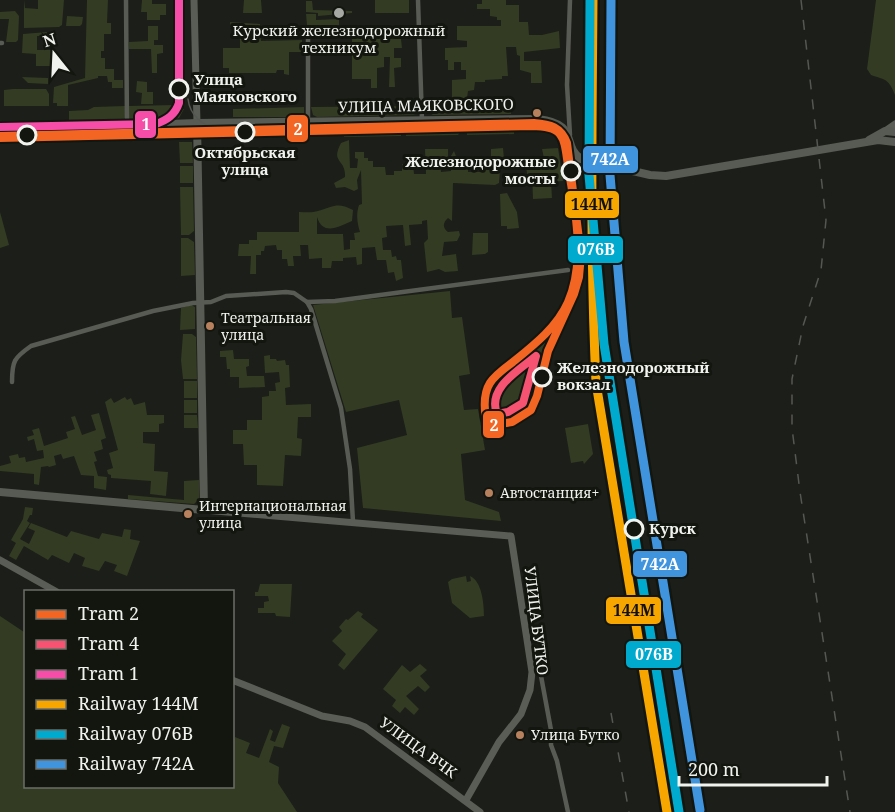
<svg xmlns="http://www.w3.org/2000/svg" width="895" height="812" viewBox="0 0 895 812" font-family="'Noto Serif',serif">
<rect width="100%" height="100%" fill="#1c1e19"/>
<!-- green -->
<g fill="#333b23">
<path d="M 24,0 L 25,8 L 38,9 L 38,0 L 64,0 L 62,25 L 59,27 L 24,28 Z"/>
<path d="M 87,0 L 108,0 L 107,23 L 111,23 L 111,34 L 104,34 L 104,51 L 101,51 L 101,58 L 105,58 L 105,69 L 114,69 L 114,80 L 123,80 L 123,88 L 112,88 L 112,82 L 108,82 L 107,76 L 98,76 L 98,78 L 68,85 L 68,106 L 57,106 L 57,103 L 53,103 L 54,87 L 85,78 Z"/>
<path d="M 142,0 L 152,0 L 152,4 L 166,4 L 166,15 L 160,15 L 160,20 L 147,20 L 147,12 L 141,12 Z"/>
<path d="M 244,0 L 261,0 L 262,13 L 243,13 Z"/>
<rect x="375" y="0" width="34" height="13"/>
<path d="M 482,0 L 506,0 L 506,5 L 519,5 L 519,22 L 528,22 L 529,35 L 542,35 L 559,31 L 560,48 L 524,52 L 524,61 L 541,61 L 542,83 L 531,83 L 531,73 L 520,70 L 520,56 L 517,55 L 516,47 L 506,47 L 508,76 L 502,76 L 502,79 L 485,80 L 485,82 L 475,82 L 474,90 L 468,91 L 467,98 L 452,98 L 452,80 L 466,79 L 466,70 L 461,70 L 461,62 L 454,62 L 454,70 L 448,70 L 448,60 L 445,60 L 445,48 L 467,47 L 467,41 L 457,40 L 457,26 L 501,26 L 501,20 L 497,20 L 497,17 L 490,16 L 490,9 L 477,9 L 477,4 L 482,4 Z"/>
<path d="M 876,0 L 895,0 L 895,95 C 889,80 887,80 871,75 L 867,69 Z"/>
<path d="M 306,1 L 312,1 L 313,10 L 352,11 L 352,13 L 318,16 L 318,13 L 306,12 Z"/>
<path d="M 174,7 L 184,9 L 185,44 L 177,55 Z"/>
<path d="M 15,11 L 19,16 L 18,40 L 16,42 L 6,42 L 9,19 L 0,19 L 0,12 Z"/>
<path d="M 306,14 L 316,14 L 316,20 L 339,19 L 339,25 L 307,25 Z"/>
<path d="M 67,16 L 83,17 L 82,24 L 80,26 L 66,26 Z"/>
<path d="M 230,22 L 260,24 L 261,41 L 302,40 L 302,52 L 289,52 L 289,75 L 284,74 L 284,70 L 277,70 L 276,73 L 229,73 L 229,68 L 223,68 L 223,48 L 240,48 L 240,38 L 243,38 L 242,28 L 230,28 Z"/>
<path d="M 148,26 L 158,26 L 158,40 L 154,40 L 154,45 L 163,45 L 163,53 L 157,54 L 157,73 L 152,73 L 151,49 L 129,49 L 129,42 L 148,41 Z"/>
<path d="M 342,26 L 358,26 L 358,29 L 371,29 L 371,33 L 388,33 L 388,39 L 401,39 L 402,48 L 394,48 L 394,58 L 401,58 L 401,67 L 394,68 L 395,87 L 389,87 L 390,57 L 384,57 L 384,67 L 377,68 L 377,88 L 371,88 L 371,79 L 352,79 L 352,51 L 348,51 L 349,43 L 352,43 L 352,35 L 342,35 Z"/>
<path d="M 47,32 L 47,36 L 37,36 L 37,50 L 53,50 L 52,66 L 36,66 L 36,54 L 22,53 L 23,34 Z"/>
<path d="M 185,49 L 185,103 L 184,107 L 176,107 L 177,58 L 181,57 Z"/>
<path d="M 22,77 L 48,78 L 48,84 L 28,83 Z"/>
<path d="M 137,81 L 147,82 L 147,92 L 153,92 L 153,104 L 141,104 L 142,93 L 136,92 Z"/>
<path d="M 13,89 L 46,89 L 49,94 L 49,106 L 4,106 L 4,90 Z"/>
<path d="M 175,105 L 175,109 L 184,109 L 179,118 L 175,119 L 128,119 L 128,106 Z"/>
<path d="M 125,106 L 125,118 L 122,121 L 69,122 L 69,111 L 88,110 L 94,107 Z"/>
<path d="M 419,106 L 417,114 L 413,115 L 317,117 L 313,115 L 311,107 Z"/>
<path d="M 426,106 L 511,106 L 511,114 L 433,115 L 428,112 Z"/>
<path d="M 304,107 L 304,113 L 299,117 L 233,117 L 233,109 Z"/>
<path d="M 512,120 L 512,123 L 290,127 L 290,124 Z"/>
<path d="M 514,130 L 514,134 L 467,135 L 467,131 Z"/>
<path d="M 401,131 L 401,136 L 344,137 L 344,132 Z"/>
<path d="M 406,131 L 461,131 L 458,135 L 406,136 Z"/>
<path d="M 349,140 L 350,168 L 357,168 L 358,159 L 355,158 L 355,152 L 364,152 L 364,158 L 368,158 L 368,161 L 373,161 L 373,167 L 385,167 L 386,175 L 394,175 L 394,171 L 402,171 L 402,164 L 413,164 L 414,174 L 426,174 L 425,149 L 448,149 L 448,159 L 440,160 L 441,172 L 451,171 L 451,156 L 454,151 L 457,159 L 468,159 L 468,172 L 481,172 L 482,163 L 491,163 L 491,149 L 503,148 L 504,159 L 522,159 L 523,169 L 500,169 L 499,183 L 495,185 L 453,183 L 452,221 L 448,218 C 443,222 442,228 448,232 L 459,231 L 460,235 L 457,241 L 444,242 L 442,256 L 456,254 L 458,271 L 445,272 L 439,269 L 427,272 L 424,243 L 428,239 L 427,220 L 422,221 L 422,224 L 409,225 L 411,245 L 405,246 L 403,225 L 386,226 L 387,237 L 382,238 L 383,250 L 391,250 L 392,257 L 396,256 L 397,260 L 401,260 L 403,278 L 396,281 L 394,272 L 388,273 L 386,260 L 377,260 L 375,247 L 362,248 L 362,264 L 357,265 L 356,257 L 343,258 L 343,261 L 332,261 L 331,268 L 322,268 L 322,258 L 309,259 L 308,245 L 300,245 L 301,256 L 293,256 L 294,266 L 288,266 L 287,259 L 282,259 L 282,250 L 277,250 L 276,245 L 265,246 L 264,251 L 261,251 L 261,255 L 256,255 L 256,274 L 250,274 L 251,256 L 238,256 L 239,244 L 249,244 L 249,240 L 257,240 L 257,232 L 299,232 L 299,212 C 305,212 312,213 318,211 C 334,206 338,202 353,210 L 352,221 C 338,227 323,236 317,217 L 317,234 L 343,234 L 344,250 L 350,249 L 350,240 L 355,240 L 354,233 L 360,232 C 357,223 356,214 359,205 L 362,204 L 361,170 L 357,180 L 358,189 L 354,191 L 345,187 L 336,188 L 334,183 L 345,177 C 346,158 330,164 341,143 Z"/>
<path d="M 179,142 L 192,142 L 193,163 L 180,163 Z"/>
<path d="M 558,148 L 563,181 L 551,182 L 552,198 L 533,199 L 532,174 L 527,174 L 526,165 L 545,163 L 542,149 Z"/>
<rect x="180" y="166" width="13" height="17"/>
<path d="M 180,187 L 193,187 L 194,231 L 189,235 L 181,235 Z"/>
<path d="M 507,193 L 517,212 L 519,228 L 507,229 L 507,226 L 501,226 L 500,194 Z"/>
<path d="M 0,212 L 9,245 L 0,248 Z"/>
<path d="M 473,233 L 488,233 L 488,252 L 485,254 L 472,255 Z"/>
<path d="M 181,238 L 188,238 L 194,242 L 195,275 L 181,276 Z"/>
<path d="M 450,291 L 452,318 L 462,317 L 470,374 L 459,376 L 464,410 L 478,409 L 485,450 L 461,454 L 465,500 L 499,512 L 501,521 L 363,508 L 357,448 L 407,435 L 399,400 L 346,412 L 313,305 Z"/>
<path d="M 191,305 L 195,307 L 195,329 L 180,330 L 181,308 Z"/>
<path d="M 554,320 L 560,320 L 547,352 L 529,411 C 513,427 483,433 486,400 C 487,393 488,384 493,378 C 501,367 521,354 532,345 C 541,338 547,328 554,320 Z"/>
<path d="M 183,334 L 192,334 L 196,337 L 197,379 L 183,379 L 181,360 Z"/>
<path d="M 233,350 L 234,359 L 249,359 L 249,366 L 246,367 L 247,376 L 264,376 L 265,387 L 239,388 L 239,377 L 230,377 L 230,369 L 227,369 L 226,357 L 220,357 L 220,351 Z"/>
<path d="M 270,355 L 270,359 L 276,359 L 277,361 L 285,360 L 286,365 L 289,365 L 290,387 L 285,388 L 286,405 L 311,404 L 311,417 L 298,417 L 297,438 L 302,439 L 301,456 L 285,455 L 283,486 L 257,485 L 257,465 L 244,465 L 243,444 L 233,444 L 233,430 L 247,430 L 247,420 L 262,420 L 262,397 L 269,396 L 269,391 L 276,391 L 275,383 L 280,382 L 279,372 L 265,373 L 264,356 Z"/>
<rect x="184" y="381" width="13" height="17"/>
<path d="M 125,397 L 127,400 L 131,398 L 134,405 L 145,402 L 147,415 L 164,415 L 164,423 L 159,424 L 159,432 L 143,432 L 143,443 L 155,444 L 154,471 L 168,472 L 166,496 L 150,494 L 151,481 L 111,478 L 111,475 L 108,474 L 107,470 L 113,468 L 109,453 L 118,450 L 105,402 L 111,398 L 114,403 Z"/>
<rect x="184" y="400" width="13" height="13"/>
<path d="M 99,413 L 106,438 L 101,440 L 103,449 L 94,452 L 97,461 L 94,462 L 98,476 L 107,477 L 106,490 L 94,488 L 94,476 L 81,475 L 74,456 L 63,459 L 61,454 L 54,456 L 56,465 L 49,467 L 48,466 L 41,467 L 39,485 L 34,484 L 34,474 L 0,471 L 0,466 L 11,463 L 9,456 L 18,454 L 19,458 L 25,457 L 26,462 L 44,458 L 43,450 L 37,451 L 34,439 L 28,441 L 27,437 L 34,435 L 32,430 L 39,428 L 44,446 L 68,438 L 66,432 L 75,429 L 71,417 L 75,416 L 82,435 L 96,430 L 91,415 Z"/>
<path d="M 184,415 L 197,415 L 198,428 L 184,428 Z"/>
<path d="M 588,424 L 593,454 L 584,464 L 583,461 L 571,463 L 565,428 Z"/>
<path d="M 199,480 L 199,499 L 194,504 L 128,499 L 128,495 L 184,500 L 184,481 Z"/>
<path d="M 25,507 L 33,508 L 32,515 L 30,515 L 27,521 L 30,523 L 20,539 L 29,544 L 35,531 L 28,528 L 31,523 L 67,537 L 71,531 L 99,539 L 102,533 L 122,537 L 124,529 L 131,530 L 130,539 L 140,541 L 127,576 L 114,571 L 117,565 L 105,561 L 99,571 L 82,566 L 85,558 L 74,553 L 69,563 L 52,555 L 48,560 L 24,546 L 16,560 L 9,556 L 16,543 L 11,540 L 23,519 Z"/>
<path d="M 466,576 L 467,582 L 471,581 L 470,576 C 482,581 484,604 484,616 L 470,618 L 452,603 L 448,582 L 452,579 Z"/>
<path d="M 260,584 L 292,584 L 290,617 L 276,616 L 275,613 L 258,613 L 258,608 L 264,608 L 264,602 L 269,601 L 268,596 L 255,596 L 255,592 L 258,592 Z"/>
<path d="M 358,611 L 363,614 L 361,617 L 378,630 L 344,670 L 338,665 L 346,654 L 332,641 L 342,631 L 339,627 L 346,619 L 348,620 Z"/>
<path d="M 0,616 L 24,632 L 25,630 L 26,786 L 232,786 L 233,742 L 235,737 L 250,743 L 246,753 L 259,758 L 270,729 L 273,731 L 270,740 L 275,742 L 282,724 L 290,727 L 283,748 L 274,746 L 269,762 L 279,767 L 278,783 L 297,812 L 0,812 Z"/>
<path d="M 420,664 L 427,670 L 420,676 L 430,687 L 425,692 L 418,686 L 406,696 L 419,709 L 414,715 L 405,707 L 400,713 L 392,706 L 396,700 L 383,689 L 402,665 L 410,672 Z"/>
</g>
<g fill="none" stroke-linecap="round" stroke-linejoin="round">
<!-- stream -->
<path stroke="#58643c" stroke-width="1.5" d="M 457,107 L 457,109 L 485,108"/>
<!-- minor -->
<g stroke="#585a54" stroke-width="4.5">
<path d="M 126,0 L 127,125"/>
<path d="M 418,0 L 422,120"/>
<path d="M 0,43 L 2,43"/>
<path d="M 308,121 L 308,34"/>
<path d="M 570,135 L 567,85 L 570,0"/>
<path d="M 307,302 L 311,309 L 341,408 L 350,469 L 353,522"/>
<path d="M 12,382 C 12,361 14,358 31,346 L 153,311 L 193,303 L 211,302 L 226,296 L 286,292 L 294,293 L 307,302 L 335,301 L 568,270"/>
<path d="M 531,666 L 539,665 L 551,730 L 551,745 L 557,761 L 568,812"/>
</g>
<!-- secondary -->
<g stroke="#5a5d55" stroke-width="7">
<path d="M 194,0 L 197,123"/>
<path d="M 885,131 L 895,124"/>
<path d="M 204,510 L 511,536 L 532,672 L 530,690 L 521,714 L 499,742 L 466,800"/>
<path d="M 0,560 L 57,592"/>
<path d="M 232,680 L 322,716 L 350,721 L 365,727 L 480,812"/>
</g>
<!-- primary -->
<g stroke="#585a54" stroke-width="8">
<path d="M 0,130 L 197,123 L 538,119 C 580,124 561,145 581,159 L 650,175 L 666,176 L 878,140 L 895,142"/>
<path d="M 869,140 L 885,131 L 895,132"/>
<path d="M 0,492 L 204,510 L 197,123"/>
</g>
<!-- tram -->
<path stroke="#555752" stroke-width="1.5" d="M 188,99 C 190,117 206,127 222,132"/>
<!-- rail -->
<g stroke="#555752" stroke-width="1.5" stroke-dasharray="10 10" stroke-linecap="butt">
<path d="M 801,0 L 826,220 L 821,270 L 803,326 L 792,379 L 792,428 L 800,492 L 850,812"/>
<path d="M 611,713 L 629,812"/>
</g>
<defs>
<path id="rail-1" d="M 593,0 C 592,128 590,255 596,383 L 667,812"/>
<path id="rail-2" d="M 590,0 L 589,175 L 604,344 L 679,812"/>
<path id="rail-3" d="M 611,0 L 610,175 L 624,342 L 700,810"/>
</defs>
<!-- rail-1 casing -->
<use href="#rail-1" stroke="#13150f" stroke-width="14"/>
<!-- rail-2 casing -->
<use href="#rail-2" stroke="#13150f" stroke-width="14"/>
<!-- rail-3 casing -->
<use href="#rail-3" stroke="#13150f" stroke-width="14"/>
<!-- rail-1 -->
<use href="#rail-1" stroke="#f7a600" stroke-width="9"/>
<!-- rail-2 -->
<use href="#rail-2" stroke="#00a9ce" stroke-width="9"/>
<!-- rail-3 -->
<use href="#rail-3" stroke="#4094de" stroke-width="9"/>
<defs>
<path id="tram-1" d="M 0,136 L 534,123 C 550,124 561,127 567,143 L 581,255 L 579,277 L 574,294 L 548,351 L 537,396 L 531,410 L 512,422 L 494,425 L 486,419 C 484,407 483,394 490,383 C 495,375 505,368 513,362 C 534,345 557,327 568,302 C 586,262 575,208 568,166 C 564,138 565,126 532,126 L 0,138"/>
<path id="tram-2" d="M 536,356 L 523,403 L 508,412 L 497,414 C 487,388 518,371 536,356 Z"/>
<path id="tram-3" d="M 0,127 L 156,124 C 167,120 175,115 179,103 L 179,0"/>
</defs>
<!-- tram-1 casing -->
<use href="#tram-1" stroke="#13150f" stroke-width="12"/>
<!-- tram-2 casing -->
<use href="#tram-2" stroke="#13150f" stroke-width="12"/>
<!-- tram-3 casing -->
<use href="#tram-3" stroke="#13150f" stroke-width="12"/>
<!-- tram-1 -->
<use href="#tram-1" stroke="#f26522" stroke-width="8"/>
<!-- tram-2 -->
<use href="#tram-2" stroke="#f65372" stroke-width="8"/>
<!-- tram-3 -->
<use href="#tram-3" stroke="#f54da8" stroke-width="8"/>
</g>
<!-- markers -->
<circle fill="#a6a8a3" stroke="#13150f" stroke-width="2" cx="339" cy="13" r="6"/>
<g fill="#13150f" stroke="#f1f3ee" stroke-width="3">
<circle cx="179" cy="89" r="9"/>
<circle cx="245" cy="132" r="9"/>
<circle cx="27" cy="135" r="9"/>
<circle cx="571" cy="171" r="9"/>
<circle cx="542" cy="377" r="9"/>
<circle cx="634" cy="529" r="9"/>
</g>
<g fill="#b6815c" stroke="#13150f" stroke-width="2">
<circle cx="537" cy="113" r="5"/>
<circle cx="210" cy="326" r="5"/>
<circle cx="489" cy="493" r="5"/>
<circle cx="188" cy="514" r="5"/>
<circle cx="520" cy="735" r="5"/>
</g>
<g text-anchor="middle" stroke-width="6" stroke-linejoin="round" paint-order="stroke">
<!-- bus labels -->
<g font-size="14" fill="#f1f3ee" stroke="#13150f" text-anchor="start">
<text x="221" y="323">Театральная<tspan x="221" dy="17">улица</tspan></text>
<text x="500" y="498">Автостанция+</text>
<text x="199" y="511">Интернациональная<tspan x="199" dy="17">улица</tspan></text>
<text x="531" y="740">Улица Бутко</text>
</g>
<!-- poi labels -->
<g font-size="15" fill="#f1f3ee" stroke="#13150f">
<text x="339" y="36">Курский железнодорожный<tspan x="339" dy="17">техникум</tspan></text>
</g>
<!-- stop labels -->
<g font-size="15" font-weight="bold" fill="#f1f3ee" stroke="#13150f" text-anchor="start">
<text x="194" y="85">Улица<tspan x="194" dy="17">Маяковского</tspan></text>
<text x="245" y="158" text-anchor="middle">Октябрьская<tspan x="245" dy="17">улица</tspan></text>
<text x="556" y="167" text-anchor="end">Железнодорожные<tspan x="556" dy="17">мосты</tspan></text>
<text x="557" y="373">Железнодорожный<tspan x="557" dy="17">вокзал</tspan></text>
<text x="649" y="534">Курск</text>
</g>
<!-- street labels -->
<g font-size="15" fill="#f1f3ee" stroke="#13150f">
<text transform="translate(426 106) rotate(-1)" y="5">УЛИЦА МАЯКОВСКОГО</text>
<text transform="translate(536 621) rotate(83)" y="5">УЛИЦА БУТКО</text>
<text transform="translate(418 748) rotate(36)" y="5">УЛИЦА ВЧК</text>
</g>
</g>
<g stroke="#13150f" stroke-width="2">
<rect x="134" y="110" width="23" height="29" rx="6" fill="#f54da8"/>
<rect x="286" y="114" width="23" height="29" rx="6" fill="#f26522"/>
<rect x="582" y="145" width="57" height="29" rx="6" fill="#4094de"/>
<rect x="564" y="190" width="56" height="29" rx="6" fill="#f7a600"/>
<rect x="567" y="235" width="57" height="29" rx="6" fill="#00a9ce"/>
<rect x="482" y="410" width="23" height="29" rx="6" fill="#f26522"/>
<rect x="632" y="550" width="56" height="28" rx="6" fill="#4094de"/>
<rect x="605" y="596" width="57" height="29" rx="6" fill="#f7a600"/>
<rect x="625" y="640" width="57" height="29" rx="6" fill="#00a9ce"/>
</g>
<g font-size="16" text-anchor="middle" font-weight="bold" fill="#fff">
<text x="146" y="130">1</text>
<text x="298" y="135">2</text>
<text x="610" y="165">742А</text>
<text x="596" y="255">076В</text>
<text x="494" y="431">2</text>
<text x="660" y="570">742А</text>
<text x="654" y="660">076В</text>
</g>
<g font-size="16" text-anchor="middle" font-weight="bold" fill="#111">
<text x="592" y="210">144М</text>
<text x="634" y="616">144М</text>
</g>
<!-- legend -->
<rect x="24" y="590" width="210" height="198" fill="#13150f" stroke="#6c6e68" stroke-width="1.5"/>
<rect x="36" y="610" width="30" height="9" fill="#f26522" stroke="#6c6e68" stroke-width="1.5"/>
<text x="78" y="620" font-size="18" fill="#f1f3ee">Tram 2</text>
<rect x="36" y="640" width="30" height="9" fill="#f65372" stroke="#6c6e68" stroke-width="1.5"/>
<text x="78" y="650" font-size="18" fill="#f1f3ee">Tram 4</text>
<rect x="36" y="670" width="30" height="9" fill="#f54da8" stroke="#6c6e68" stroke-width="1.5"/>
<text x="78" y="680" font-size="18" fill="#f1f3ee">Tram 1</text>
<rect x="36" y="700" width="30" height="9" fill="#f7a600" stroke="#6c6e68" stroke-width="1.5"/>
<text x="78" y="710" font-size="18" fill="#f1f3ee">Railway 144М</text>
<rect x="36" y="730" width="30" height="9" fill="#00a9ce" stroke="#6c6e68" stroke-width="1.5"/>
<text x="78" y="740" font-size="18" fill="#f1f3ee">Railway 076В</text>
<rect x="36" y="760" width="30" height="9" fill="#4094de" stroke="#6c6e68" stroke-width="1.5"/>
<text x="78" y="770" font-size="18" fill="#f1f3ee">Railway 742А</text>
<!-- north arrow -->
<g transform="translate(54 54) rotate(342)" stroke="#13150f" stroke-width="4.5" paint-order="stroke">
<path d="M0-4.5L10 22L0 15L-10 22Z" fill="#f1f3ee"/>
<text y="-9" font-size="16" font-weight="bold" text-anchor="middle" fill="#f1f3ee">N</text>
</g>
<!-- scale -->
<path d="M679 776v9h148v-9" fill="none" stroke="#f1f3ee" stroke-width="3"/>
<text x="688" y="776" font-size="18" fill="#f1f3ee" stroke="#13150f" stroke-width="4.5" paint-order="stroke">200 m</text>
</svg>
